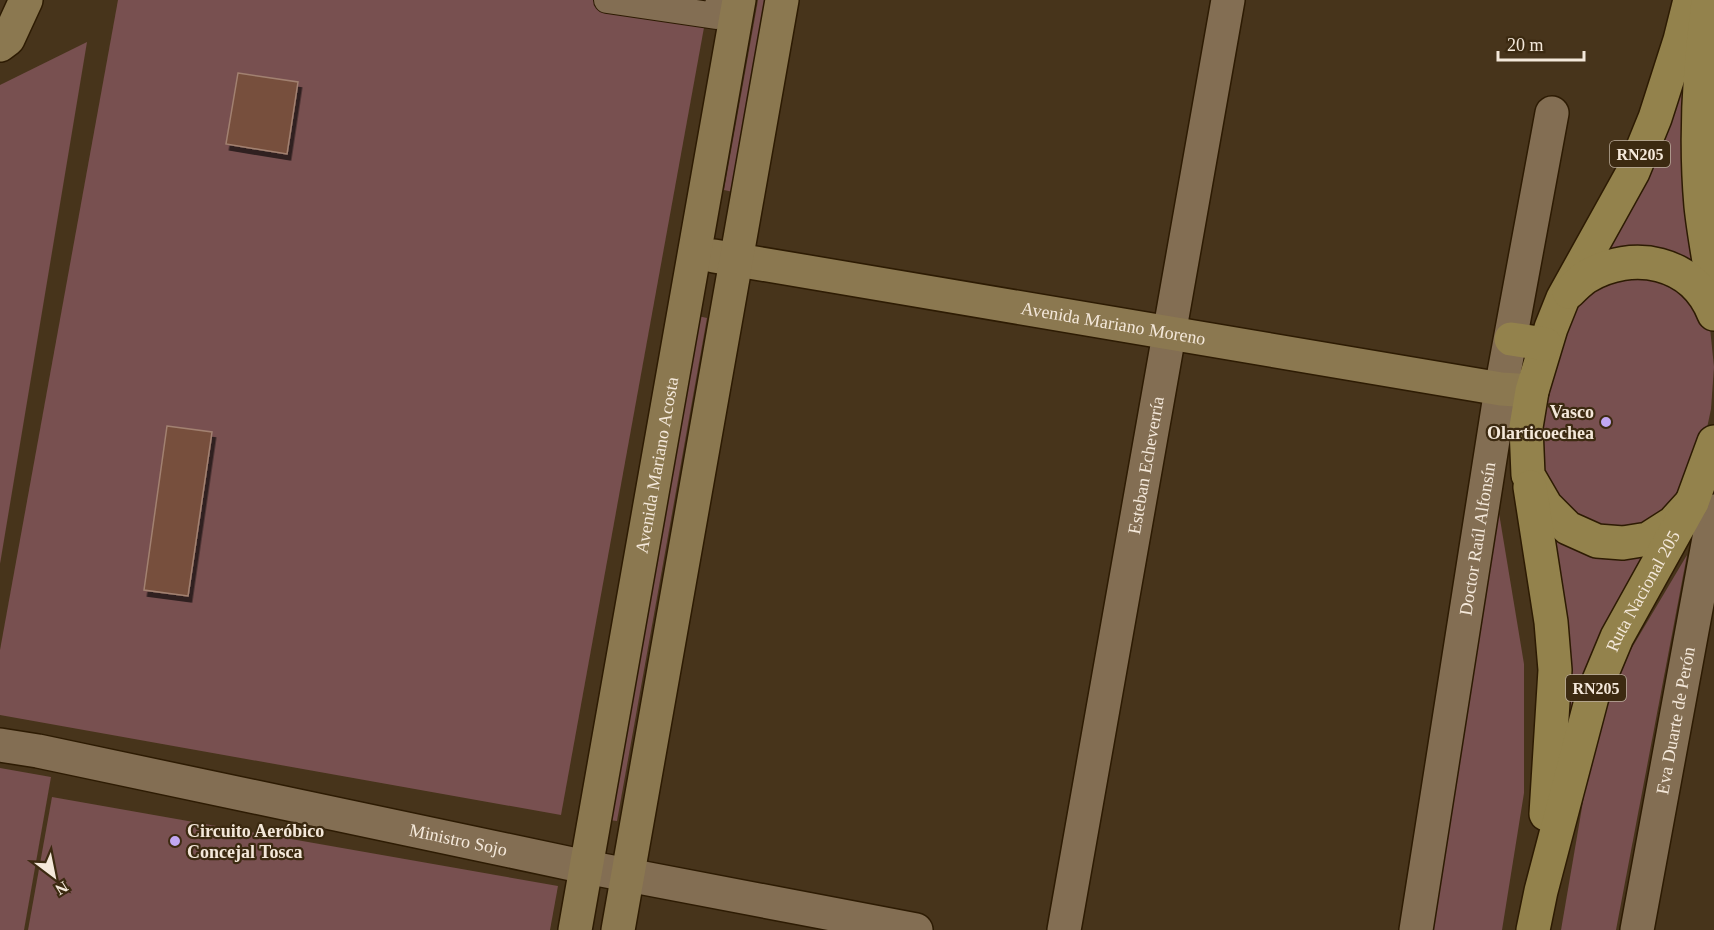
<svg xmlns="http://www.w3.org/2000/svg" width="1714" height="930" viewBox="0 0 1714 930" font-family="'Times New Roman',serif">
<defs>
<filter id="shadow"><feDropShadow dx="3.5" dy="6" stdDeviation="0" flood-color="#0009"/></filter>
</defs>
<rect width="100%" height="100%" fill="#47341b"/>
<!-- green -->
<g fill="#785050">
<path d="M 118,0 L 709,0 L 561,815 L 0,715 L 0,650 Z"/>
<path d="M 758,0 L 767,0 L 733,192 L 724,190 Z"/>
<path d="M 1689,35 L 1704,283 L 1594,260 Z"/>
<path d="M 87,42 L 0,564 L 0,85 Z"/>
<path d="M 1648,275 L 1680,289 L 1710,328 L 1714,367 L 1711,409 L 1703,447 L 1690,482 L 1663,516 L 1627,529 L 1596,526 L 1566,510 L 1540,467 L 1538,435 L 1563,318 L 1591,287 Z"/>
<path d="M 698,316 L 707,318 L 617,821 L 608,820 Z"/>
<path d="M 1497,501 L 1524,664 L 1524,793 L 1502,930 L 1426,930 Z"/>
<path d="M 1545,523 L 1652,551 L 1564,769 Z"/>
<path d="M 1687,555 L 1616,930 L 1561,930 L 1586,784 L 1602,718 L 1624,661 Z"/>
<path d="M 0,768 L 51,777 L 24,930 L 0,930 Z"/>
<path d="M 52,797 L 558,886 L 550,930 L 28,930 Z"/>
</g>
<!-- building -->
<g fill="#774f3c" stroke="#a28171" stroke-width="1.5" filter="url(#shadow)">
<path d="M 238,73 L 298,82 L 287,154 L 226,144 Z"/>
<path d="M 167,426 L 212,432 L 188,596 L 144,590 Z"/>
</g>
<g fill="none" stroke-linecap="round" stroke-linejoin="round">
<defs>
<path id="pedestrian" d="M 607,0 L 716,16 L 719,0"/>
<g id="minor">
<path id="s1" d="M 0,745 L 38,751 L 586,867 L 916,930"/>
<path id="s2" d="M 1064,930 L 1228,0"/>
<path id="s3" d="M 1416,930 L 1501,389 L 1552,113"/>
<path id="s4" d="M 1637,930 L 1714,511"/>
</g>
<g id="secondary">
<path d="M 0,45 L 8,39 L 26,0"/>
<path id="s5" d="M 714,256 L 1501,389 L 1532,391"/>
<path id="s6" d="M 575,930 L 739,0"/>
<path d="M 618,930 L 782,0"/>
</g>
<g id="primary">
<path d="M 1690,0 L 1680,40 L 1655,118 L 1633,172 L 1563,298 L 1551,328 L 1532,391 L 1526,427 L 1528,475 L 1546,506 L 1568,528 L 1597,541 L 1623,543 L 1648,539 L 1673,523 L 1692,502"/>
<path d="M 1708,2 C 1699,70 1695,138 1701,206 C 1704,235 1710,264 1714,293"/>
<path d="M 1569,292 C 1574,287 1580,281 1586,277 C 1633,249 1693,261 1714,314"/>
<path d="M 1511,339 L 1545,344"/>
<path d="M 1530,487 L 1551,622 L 1555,670 L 1546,814"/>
<path id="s7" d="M 1533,930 L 1541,891 L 1592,697 L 1617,637 L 1692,502 L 1714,442"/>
</g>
</defs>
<!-- pedestrian casing -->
<use href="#pedestrian" stroke="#2d1b03" stroke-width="28"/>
<!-- minor casing -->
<use href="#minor" stroke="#2d1b03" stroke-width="36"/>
<!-- secondary casing -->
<use href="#secondary" stroke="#2d1b03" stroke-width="36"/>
<!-- primary casing -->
<use href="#primary" stroke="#2d1b03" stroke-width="36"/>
<!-- pedestrian -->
<use href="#pedestrian" stroke="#836e53" stroke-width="26"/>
<!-- minor -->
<use href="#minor" stroke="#836e53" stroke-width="33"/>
<!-- secondary -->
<use href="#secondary" stroke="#8b7850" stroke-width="33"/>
<!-- primary -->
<use href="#primary" stroke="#93824c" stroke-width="33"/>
</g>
<!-- markers -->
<g fill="#c2a8f3" stroke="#3c2a11" stroke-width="2">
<circle cx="1606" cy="422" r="6"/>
<circle cx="175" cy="841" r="6"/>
</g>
<g text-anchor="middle" stroke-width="4.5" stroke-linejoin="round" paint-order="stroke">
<!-- shield labels -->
<g fill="#3c2a11" stroke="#bdaf9e" stroke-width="1.5">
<rect x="1610" y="141" width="60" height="26" rx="4.5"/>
<rect x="1566" y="675" width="60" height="26" rx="4.5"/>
</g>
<g font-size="16" font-weight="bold" fill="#f4e8da">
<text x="1640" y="160">RN205</text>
<text x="1596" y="694">RN205</text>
</g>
<!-- street labels -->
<g font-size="18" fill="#f4e8da" stroke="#3c2a11">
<text dy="6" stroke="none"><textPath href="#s5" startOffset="405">Avenida Mariano Moreno</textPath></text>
<text dy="6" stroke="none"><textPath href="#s6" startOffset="472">Avenida Mariano Acosta</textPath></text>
<text dy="6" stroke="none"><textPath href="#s2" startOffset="472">Esteban Echeverría</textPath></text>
<text dy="6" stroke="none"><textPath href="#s3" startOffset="396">Doctor Raúl Alfonsín</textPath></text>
<text dy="6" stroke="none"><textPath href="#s7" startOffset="358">Ruta Nacional 205</textPath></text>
<text dy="6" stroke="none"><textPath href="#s4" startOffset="213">Eva Duarte de Perón</textPath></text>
<text dy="6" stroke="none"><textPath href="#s1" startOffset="468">Ministro Sojo</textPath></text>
</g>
<!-- poi labels -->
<g font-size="18" font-weight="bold" fill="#f4e8da" stroke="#3c2a11" text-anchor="end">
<text x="1594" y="418">Vasco<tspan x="1594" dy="21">Olarticoechea</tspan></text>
<text x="187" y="837" text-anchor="start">Circuito Aeróbico<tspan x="187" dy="21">Concejal Tosca</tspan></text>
</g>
</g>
<!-- north arrow -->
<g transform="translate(54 876) rotate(148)" stroke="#3c2a11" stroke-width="4.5" paint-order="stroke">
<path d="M0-4.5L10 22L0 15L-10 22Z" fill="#f4e8da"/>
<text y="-9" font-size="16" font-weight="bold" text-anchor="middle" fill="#f4e8da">N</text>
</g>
<!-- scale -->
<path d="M1498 51v9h86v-9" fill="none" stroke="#f4e8da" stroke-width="3"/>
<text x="1507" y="51" font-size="18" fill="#f4e8da" stroke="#3c2a11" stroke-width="4.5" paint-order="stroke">20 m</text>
</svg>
